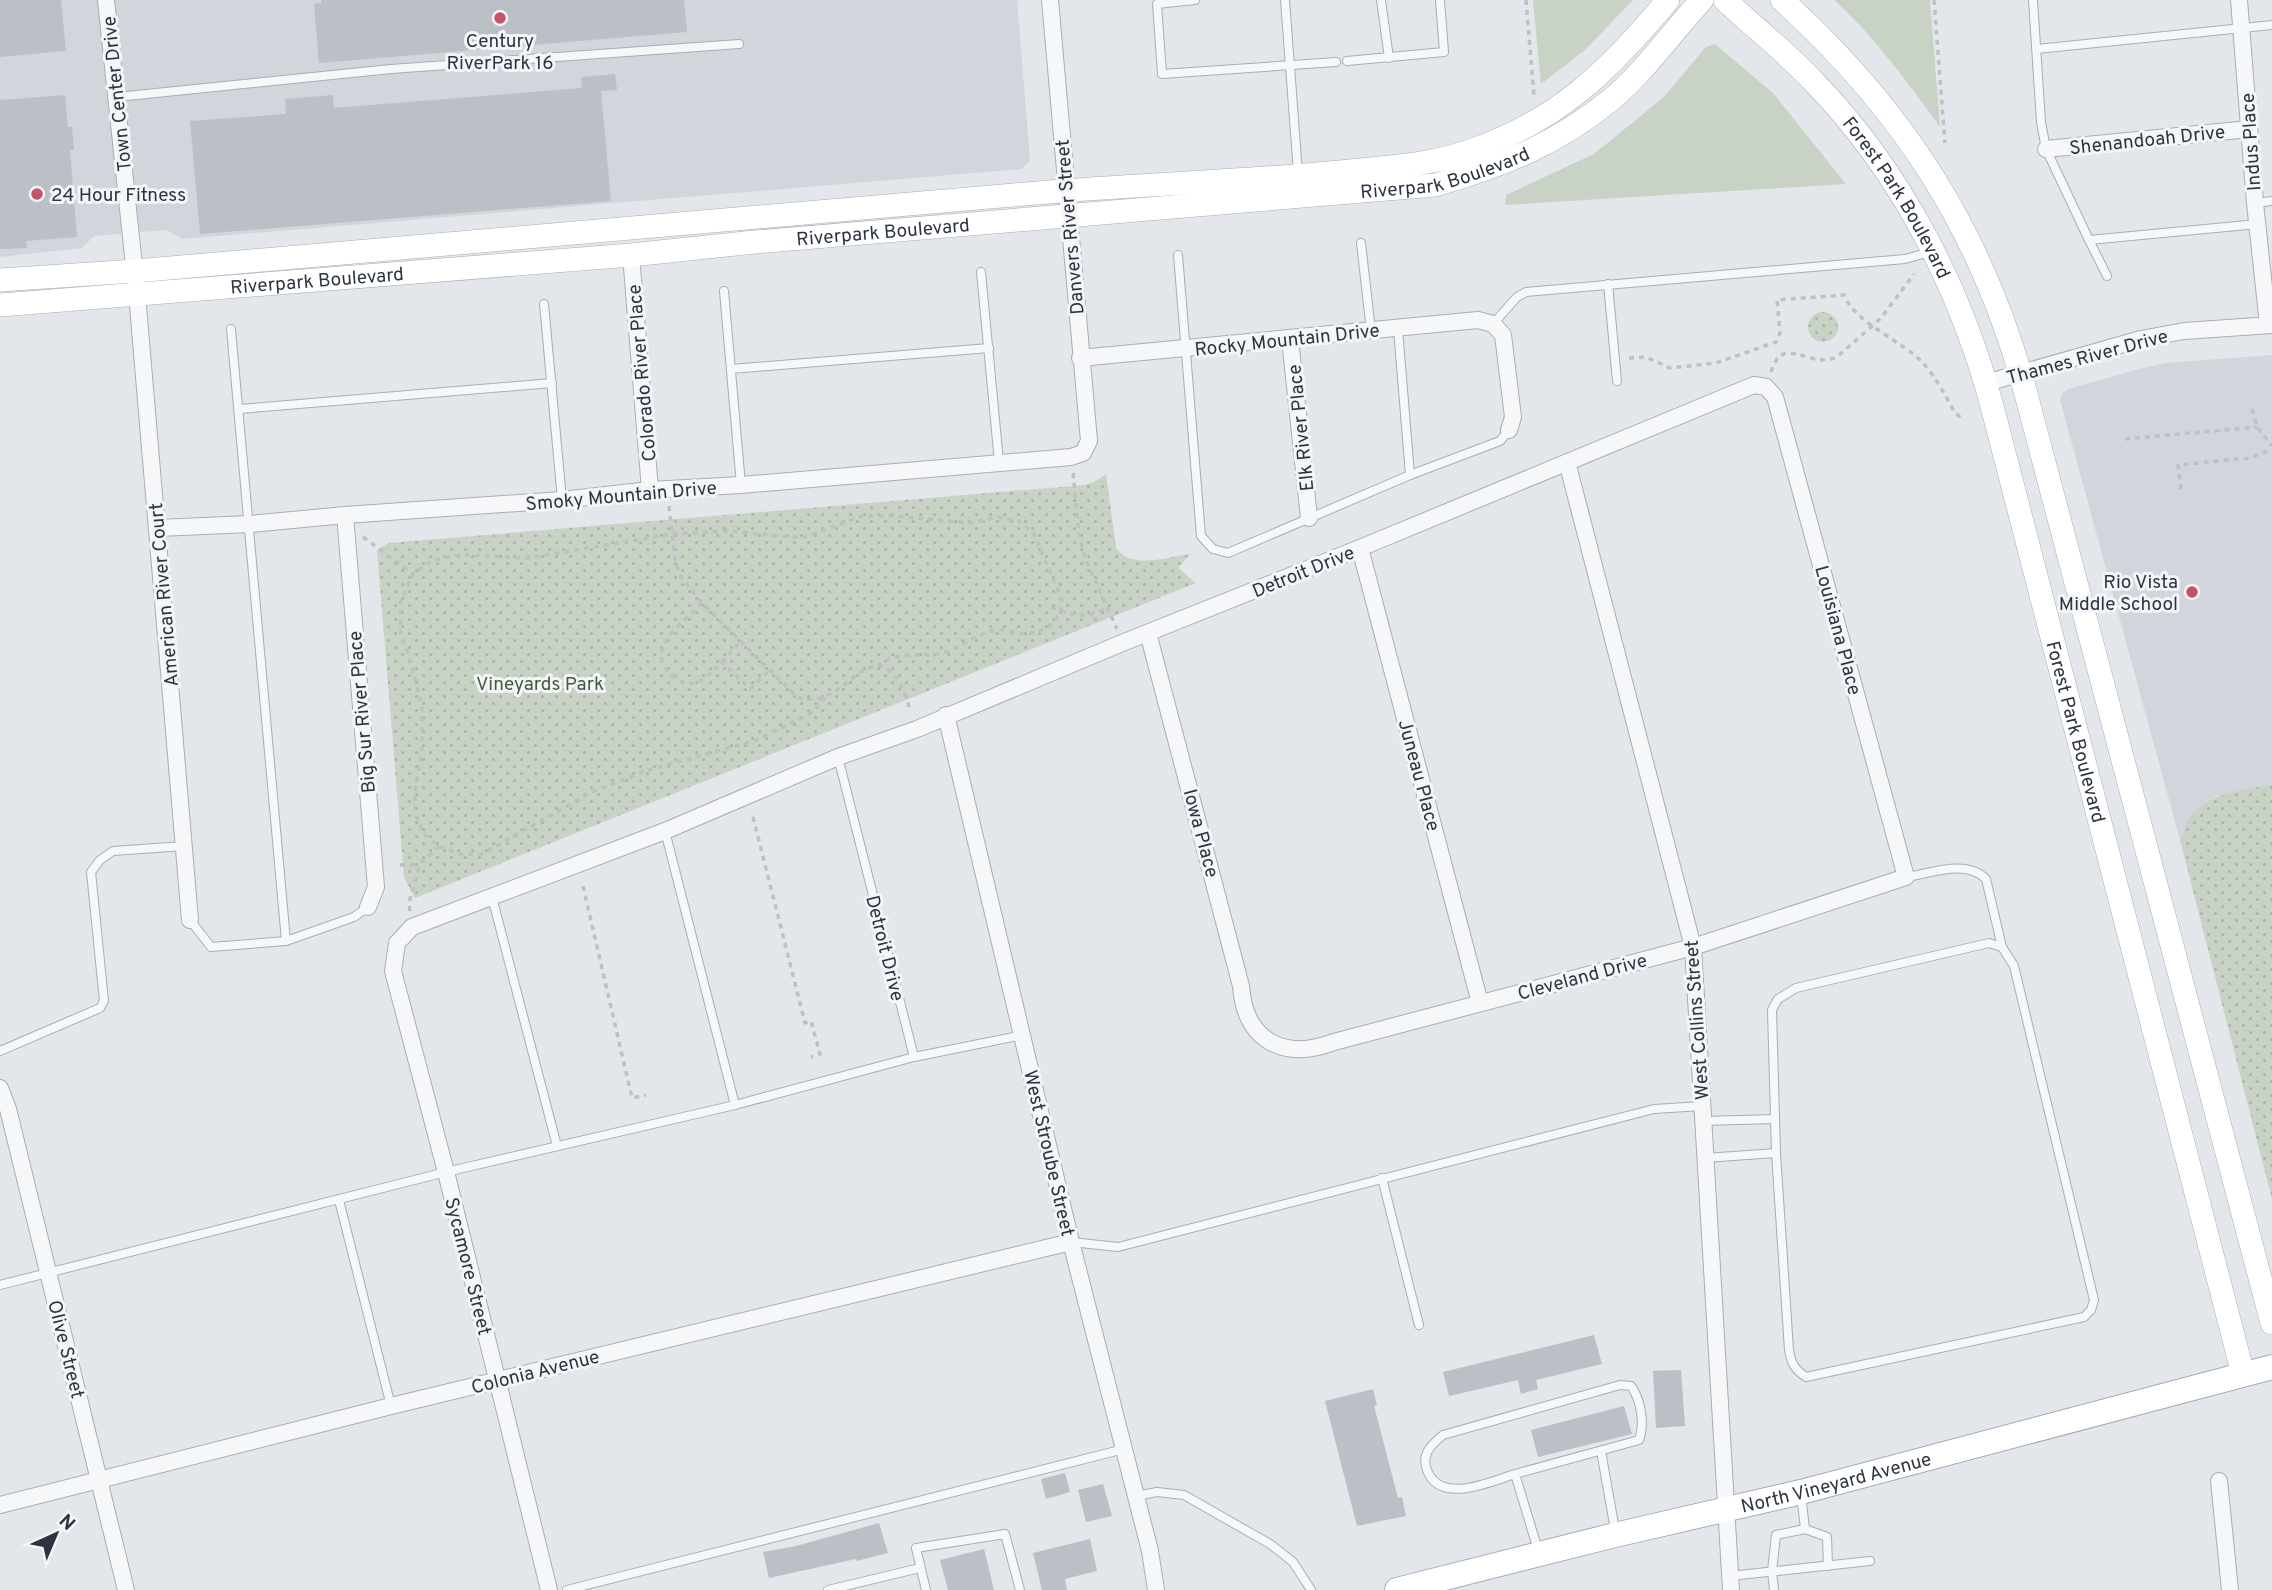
<svg xmlns="http://www.w3.org/2000/svg" width="2272" height="1590" viewBox="0 0 2272 1590" font-family="Overpass,sans-serif">
<defs>
<pattern id="park-dots" width="8" height="8" patternUnits="userSpaceOnUse" patternTransform="scale(1.75)"><rect width="8" height="8" fill="#c9d3c5"/><path d="M2 2h.1M6 6h.1" fill="none" stroke="#adb6aa" stroke-width="1.8" stroke-linecap="round"/></pattern>
</defs>
<rect width="100%" height="100%" fill="#e3e6ea"/>
<!-- built -->
<g fill="#d2d5dc">
<path d="M 0,0 L 1017,0 L 1030,160 L 1022,169 L 182,239 L 167,230 L 94,236 L 82,248 L 0,257 Z"/>
<path d="M 2272,355 L 2272,784 L 2215,797 L 2200,806 L 2188,820 L 2180,840 L 2060,400 L 2063,393 L 2068,389 L 2143,368 L 2166,363 Z"/>
</g>
<!-- green -->
<g fill="#c9d3c5">
<path d="M 1533,0 L 1633,0 L 1585,50 L 1541,84 Z"/>
<path d="M 1834,0 L 1930,0 L 1940,127 C 1908,83 1875,37 1834,0 Z"/>
<path d="M 1715,44 L 1773,93 L 1846,184 L 1505,205 L 1506,195 L 1594,154 L 1664,97 L 1706,47 Z"/>
</g>
<!-- park -->
<g fill="url(#park-dots)">
<circle cx="1823" cy="327" r="15"/>
<path d="M 1106,474 L 1116,548 C 1132,570 1166,557 1190,554 L 1178,568 L 1196,583 L 415,898 L 404,877 L 377,550 L 389,543 L 1085,485 L 1096,481 Z"/>
<path d="M 2272,784 L 2272,1199 L 2180,840 C 2183,834 2185,826 2188,820 C 2205,792 2243,791 2272,784 Z"/>
</g>
<!-- building -->
<g fill="#bbc0c7">
<path d="M 0,0 L 61,0 L 66,51 L 0,57 Z"/>
<path d="M 321,0 L 684,0 L 687,32 L 319,63 L 314,4 L 321,3 Z"/>
<path d="M 615,74 L 617,90 L 601,91 L 611,201 L 200,234 L 190,121 L 286,114 L 285,99 L 333,95 L 334,108 L 582,88 L 581,77 Z"/>
<path d="M 65,95 L 68,127 L 72,127 L 74,150 L 70,150 L 77,237 L 26,241 L 27,248 L 0,249 L 0,100 Z"/>
<path d="M 1594,1335 L 1602,1364 L 1536,1380 L 1538,1389 L 1521,1394 L 1518,1380 L 1449,1396 L 1443,1372 Z"/>
<path d="M 1681,1370 L 1685,1426 L 1656,1428 L 1653,1371 Z"/>
<path d="M 1373,1389 L 1377,1405 L 1374,1406 L 1398,1498 L 1402,1497 L 1406,1516 L 1357,1526 L 1325,1401 Z"/>
<path d="M 1624,1406 L 1632,1434 L 1538,1457 L 1531,1430 Z"/>
<path d="M 1065,1473 L 1070,1492 L 1046,1499 L 1041,1479 Z"/>
<path d="M 1103,1484 L 1112,1516 L 1086,1522 L 1078,1490 Z"/>
<path d="M 879,1523 L 888,1553 L 857,1561 L 856,1559 L 769,1578 L 763,1552 L 796,1546 Z"/>
<path d="M 1090,1539 L 1097,1571 L 1065,1579 L 1067,1590 L 1042,1590 L 1033,1553 Z"/>
<path d="M 984,1549 L 994,1590 L 948,1590 L 940,1560 Z"/>
</g>
<g fill="none" stroke-linecap="round" stroke-linejoin="round">
<defs>
<g id="lane">
<path d="M 1195,0 L 1157,4 L 1162,74 L 1336,62"/>
<path d="M 1285,0 L 1298,173"/>
<path d="M 1381,0 L 1389,58"/>
<path d="M 2033,0 L 2041,122 L 2046,149 L 2089,240 L 2258,224"/>
<path d="M 2037,49 L 2272,25"/>
<path d="M 1347,61 L 1444,52 L 1440,0"/>
<path d="M 117,97 L 391,69 L 739,44"/>
<path d="M 2255,203 L 2272,201"/>
<path d="M 2089,240 L 2107,276"/>
<path d="M 1361,243 L 1371,331"/>
<path d="M 1178,255 L 1201,536 L 1213,549 L 1228,553 L 1410,475 L 1500,441 L 1509,430"/>
<path d="M 981,272 L 999,462"/>
<path d="M 1608,284 L 1617,381"/>
<path d="M 724,291 L 741,485"/>
<path d="M 544,304 L 562,500"/>
<path d="M 1493,324 L 1517,297 L 1526,292 L 1905,259 L 1930,252"/>
<path d="M 231,329 L 286,941"/>
<path d="M 1398,329 L 1410,475"/>
<path d="M 731,369 L 989,348"/>
<path d="M 240,409 L 552,383"/>
<path d="M 838,757 L 914,1057"/>
<path d="M 665,831 L 735,1105"/>
<path d="M 1906,877 C 1932,873 1966,859 1986,879 L 2002,947"/>
<path d="M 492,897 L 557,1146"/>
<path d="M 190,920 L 211,947 L 286,941 L 354,917 L 368,907"/>
<path d="M 1989,943 L 2002,947 L 2014,966 L 2094,1300 L 2091,1310 L 2084,1317 L 1806,1377 C 1795,1370 1791,1363 1789,1350 L 1776,1153 L 1772,1010 L 1778,999 L 1796,988 Z"/>
<path d="M 0,1051 L 100,1008 L 104,1001 L 91,872 L 100,860 L 113,851 L 184,846"/>
<path d="M 1703,1121 L 1775,1119"/>
<path d="M 1705,1158 L 1776,1153"/>
<path d="M 1382,1178 L 1419,1325"/>
<path d="M 339,1200 L 391,1406"/>
<path d="M 1071,1242 L 1118,1247 L 1654,1109 L 1702,1106"/>
<path d="M 0,1285 L 446,1172 L 735,1105 L 914,1057 L 1023,1035"/>
<path d="M 1601,1451 L 1615,1530"/>
<path d="M 1515,1474 L 1639,1440 C 1645,1424 1641,1400 1631,1386 L 1620,1385 L 1443,1435 C 1431,1445 1421,1454 1427,1470 C 1440,1505 1490,1482 1515,1474 L 1538,1550"/>
<path d="M 1801,1494 L 1805,1529 L 1827,1537 L 1828,1566"/>
<path d="M 1136,1496 L 1157,1492 L 1184,1495 L 1270,1544 L 1293,1562 L 1311,1590"/>
<path d="M 1730,1576 L 1870,1561"/>
<path d="M 567,1590 L 1124,1449"/>
<path d="M 828,1590 L 920,1568"/>
<path d="M 926,1590 L 916,1548 L 1005,1534 L 1020,1590"/>
<path d="M 1774,1590 L 1772,1571 L 1776,1535 L 1805,1529"/>
</g>
<g id="street">
<path d="M 106,0 L 137,294 L 190,920"/>
<path d="M 2239,0 L 2255,203 L 2268,325"/>
<path d="M 2046,149 L 2249,129"/>
<path d="M 631,255 L 650,490"/>
<path d="M 1290,339 L 1309,518"/>
<path d="M 1080,358 L 1478,320 L 1493,324 L 1503,335 L 1513,417 L 1509,430"/>
<path d="M 1986,383 L 2141,339 L 2184,331 L 2272,325"/>
<path d="M 1567,462 L 1693,947 L 1731,1590"/>
<path d="M 345,515 L 376,887 L 368,907"/>
<path d="M 158,528 L 250,524 L 345,515 L 562,500 L 650,490 L 741,485 L 1071,457 L 1083,453 L 1089,441 L 1050,0"/>
<path d="M 1360,548 L 1480,1003"/>
<path d="M 946,715 L 1071,1242 L 1150,1551 L 1156,1590"/>
<path d="M 0,1088 L 8,1109 L 126,1590"/>
<path d="M 2219,1481 L 2230,1590"/>
<path d="M 0,1505 L 391,1406 L 1071,1242"/>
<path d="M 549,1590 L 446,1172 L 393,971 L 397,943 L 412,927 L 665,831 L 838,757 L 917,729 L 1122,643 L 1360,548 L 1754,385 L 1766,387 L 1775,397 L 1906,877 L 1693,947 L 1334,1042 C 1284,1061 1245,1041 1241,986 L 1148,633"/>
</g>
<g id="secondary">
<path id="s1" d="M 1725,0 C 1755,28 1787,53 1815,83 C 1901,172 1960,287 1992,406 L 2243,1374"/>
<path d="M 1782,0 C 1905,111 1983,234 2026,394 L 2272,1323"/>
<path d="M 0,280 L 135,271 C 443,244 752,217 1061,191 C 1154,184 1247,181 1340,172 C 1382,167 1426,166 1467,152 C 1559,121 1607,72 1668,0"/>
<path id="s2" d="M 0,305 L 631,255 L 755,242 L 1435,185 C 1502,166 1557,144 1612,99 C 1646,70 1672,32 1702,0"/>
</g>
<g id="primary">
<path id="s3" d="M 1397,1590 L 1615,1535 L 1801,1492 L 2272,1367"/>
</g>
</defs>
<!-- lane casing -->
<use href="#lane" stroke="#a9adb4" stroke-width="10"/>
<!-- street casing -->
<use href="#street" stroke="#a9adb4" stroke-width="18"/>
<!-- secondary casing -->
<use href="#secondary" stroke="#a9adb4" stroke-width="24"/>
<!-- primary casing -->
<use href="#primary" stroke="#a4abb5" stroke-width="26"/>
<!-- path -->
<g stroke="#bec0c5" stroke-width="3.5" stroke-dasharray="5 5" stroke-linecap="butt">
<path d="M 1526,0 L 1534,96"/>
<path d="M 1934,0 L 1945,143"/>
<path d="M 1629,358 L 1646,357 L 1670,368 L 1716,363 L 1776,342 L 1780,333 L 1777,300 L 1844,295 C 1855,323 1901,340 1922,362 C 1936,377 1945,395 1955,413 L 1959,416 L 1964,414"/>
<path d="M 1771,372 C 1783,332 1809,370 1837,357 L 1881,318 L 1914,274"/>
<path d="M 2252,409 L 2257,427 L 2272,446"/>
<path d="M 2125,439 L 2257,427"/>
<path d="M 1073,473 L 1079,536 L 1086,560 L 1117,629"/>
<path d="M 2181,489 L 2178,465 L 2250,458 L 2272,449"/>
<path d="M 669,506 L 675,561 L 681,577 L 702,603 L 797,697 C 836,709 846,671 879,665 C 900,673 904,693 911,712"/>
<path d="M 363,537 L 413,574"/>
<path d="M 702,603 C 690,616 670,630 663,647 C 654,667 683,692 702,680 C 716,671 729,653 741,641"/>
<path d="M 1051,607 C 1076,617 1083,618 1108,608"/>
<path d="M 721,661 L 750,689 L 770,670"/>
<path d="M 825,697 L 820,705 L 808,715 L 754,741 L 648,770 L 590,793 L 482,854 L 460,854 L 439,846 L 423,833 L 415,812 L 415,791 L 422,751 L 422,708 L 411,662 L 401,634 L 400,603 L 413,574 L 433,560 L 459,555 L 527,558 L 672,534 L 729,531 L 802,538 L 862,516 L 896,516 L 970,523 L 999,517 L 1019,521 L 1034,534 L 1062,600 C 1061,621 1047,631 1027,634 C 1019,635 1009,630 1001,630 C 982,630 968,643 951,650 C 927,661 902,647 879,665"/>
<path d="M 753,817 L 805,1023 L 811,1021 L 820,1054 L 811,1057"/>
<path d="M 400,865 L 420,864"/>
<path d="M 583,886 L 632,1098 L 646,1095"/>
<path d="M 410,911 L 409,903 L 420,864 L 439,846"/>
</g>
<!-- lane -->
<use href="#lane" stroke="#f6f7f9" stroke-width="8"/>
<!-- street -->
<use href="#street" stroke="#f6f7f9" stroke-width="16"/>
<!-- secondary -->
<use href="#secondary" stroke="#fff" stroke-width="23"/>
<!-- primary -->
<use href="#primary" stroke="#fff" stroke-width="24"/>
</g>
<!-- markers -->
<g fill="#c45466" stroke="#f3f5f8" stroke-width="2.5">
<circle cx="500" cy="18" r="7"/>
<circle cx="37" cy="194" r="7"/>
<circle cx="2192" cy="592" r="7"/>
</g>
<g text-anchor="middle" stroke-width="6" stroke-linejoin="round" paint-order="stroke">
<!-- poi labels -->
<g font-size="19" fill="#2d3441" stroke="#f3f5f8">
<text x="500" y="47">Century<tspan x="500" dy="22">RiverPark 16</tspan></text>
<text x="51" y="201" text-anchor="start">24 Hour Fitness</text>
<text x="2178" y="588" text-anchor="end">Rio Vista<tspan x="2178" dy="22">Middle School</tspan></text>
</g>
<!-- street labels -->
<g font-size="19" fill="#2d3441" stroke="#f3f5f8">
<text transform="translate(116 94) rotate(-96)" y="7">Town Center Drive</text>
<text transform="translate(2147 139) rotate(-6)" y="7">Shenandoah Drive</text>
<text transform="translate(2250 142) rotate(-94)" y="7">Indus Place</text>
<text dy="7" stroke="none"><textPath href="#s2" startOffset="1452">Riverpark Boulevard</textPath></text>
<text dy="7" stroke="none"><textPath href="#s1" startOffset="264">Forest Park Boulevard</textPath></text>
<text transform="translate(1069 227) rotate(-95)" y="7">Danvers River Street</text>
<text dy="7" stroke="none"><textPath href="#s2" startOffset="886">Riverpark Boulevard</textPath></text>
<text dy="7" stroke="none"><textPath href="#s2" startOffset="318">Riverpark Boulevard</textPath></text>
<text transform="translate(1287 339) rotate(-6)" y="7">Rocky Mountain Drive</text>
<text transform="translate(2087 356) rotate(-15)" y="7">Thames River Drive</text>
<text transform="translate(641 373) rotate(-95)" y="7">Colorado River Place</text>
<text transform="translate(1300 428) rotate(-96)" y="7">Elk River Place</text>
<text transform="translate(621 495) rotate(-5)" y="7">Smoky Mountain Drive</text>
<text transform="translate(1303 571) rotate(-22)" y="7">Detroit Drive</text>
<text transform="translate(163 595) rotate(-95)" y="7">American River Court</text>
<text transform="translate(1839 630) rotate(75)" y="7">Louisiana Place</text>
<text transform="translate(361 712) rotate(-95)" y="7">Big Sur River Place</text>
<text dy="7" stroke="none"><textPath href="#s1" startOffset="831">Forest Park Boulevard</textPath></text>
<text transform="translate(1420 775) rotate(75)" y="7">Juneau Place</text>
<text transform="translate(1202 833) rotate(75)" y="7">Iowa Place</text>
<text transform="translate(886 948) rotate(76)" y="7">Detroit Drive</text>
<text transform="translate(1582 976) rotate(-15)" y="7">Cleveland Drive</text>
<text transform="translate(1696 1020) rotate(-94)" y="7">West Collins Street</text>
<text transform="translate(1050 1153) rotate(77)" y="7">West Stroube Street</text>
<text transform="translate(469 1266) rotate(76)" y="7">Sycamore Street</text>
<text transform="translate(67 1349) rotate(76)" y="7">Olive Street</text>
<text transform="translate(535 1371) rotate(-14)" y="7">Colonia Avenue</text>
<text dy="7" stroke="none"><textPath href="#s3" startOffset="452">North Vineyard Avenue</textPath></text>
</g>
<!-- park labels -->
<g font-size="19" fill="#425c3b" stroke="#f3f5f8">
<text x="540" y="690">Vineyards Park</text>
</g>
</g>
<!-- north arrow -->
<g transform="translate(56 1534) rotate(44)" stroke="#f3f5f8" stroke-width="5" paint-order="stroke">
<path d="M0-5L12 26L0 18L-12 26Z" fill="#2d3441"/>
<text y="-10" font-size="19" font-weight="bold" text-anchor="middle" fill="#2d3441">N</text>
</g>
</svg>
